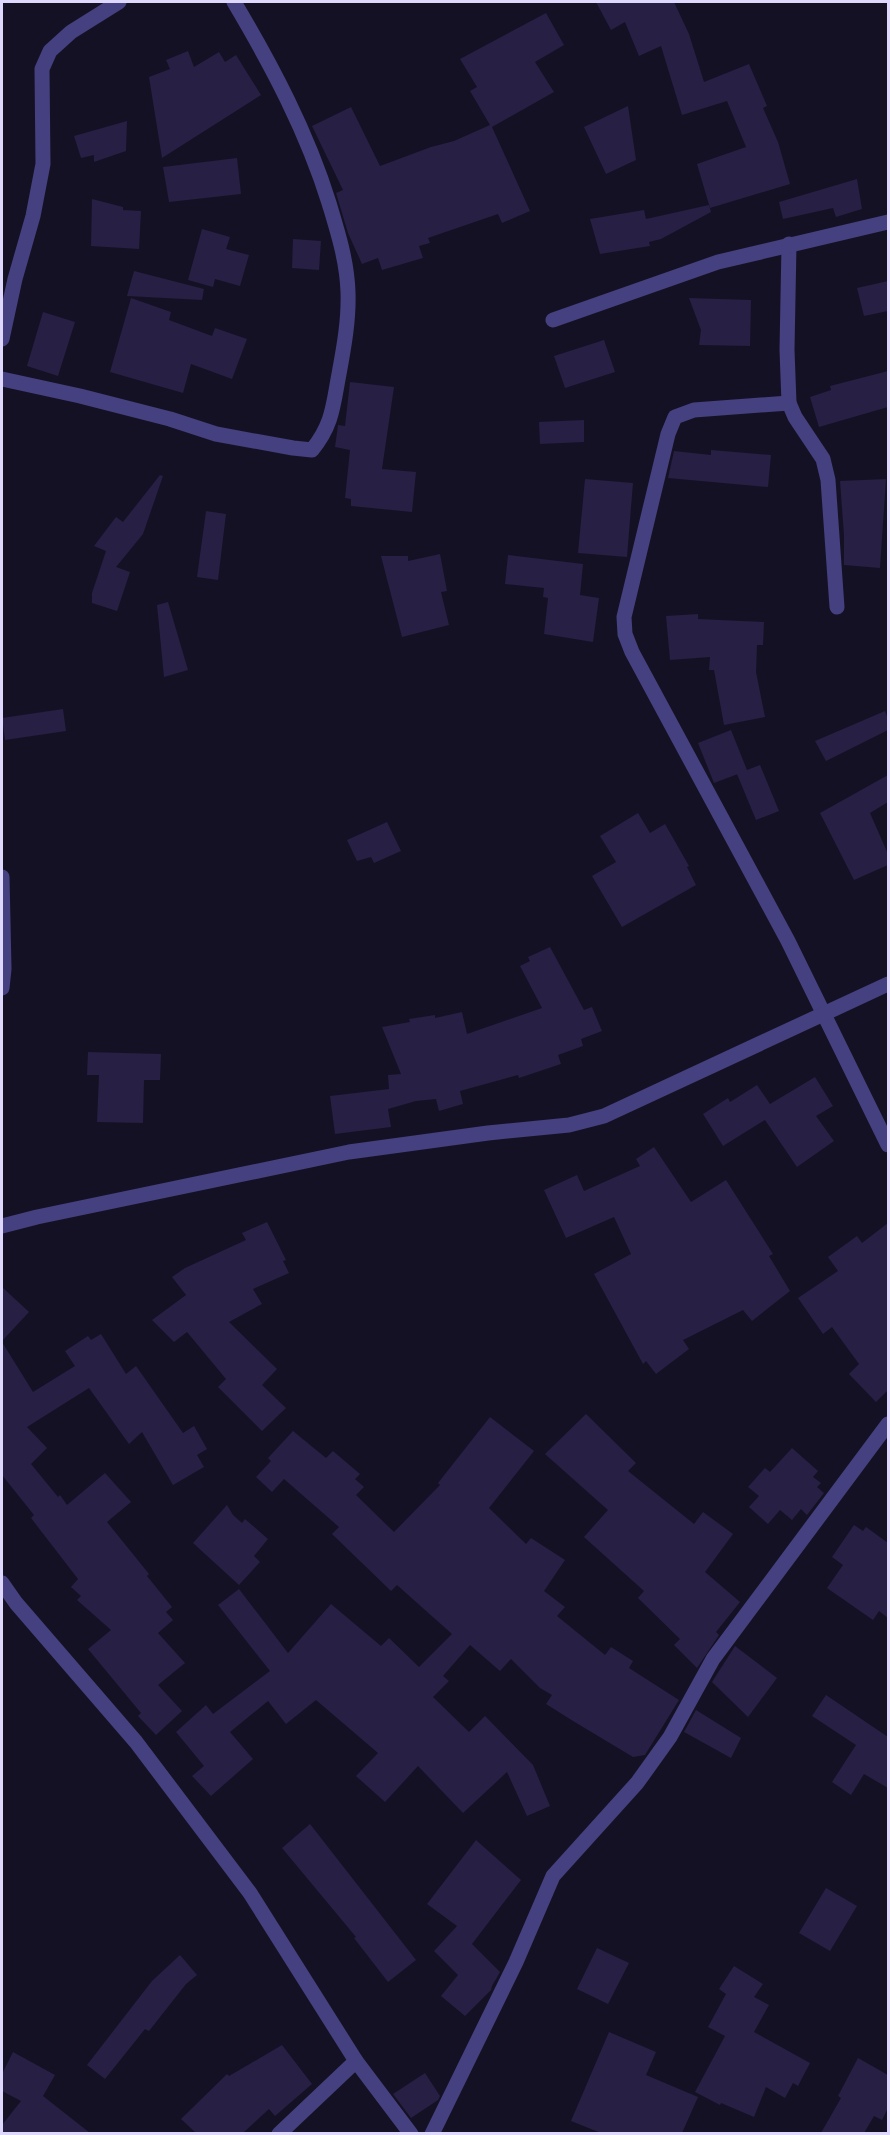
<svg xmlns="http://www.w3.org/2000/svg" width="890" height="2135" viewBox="0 0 890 2135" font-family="Lato,sans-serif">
<rect width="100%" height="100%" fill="#151124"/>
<!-- building -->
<g fill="#271f44">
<path d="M 596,2 L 674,2 L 689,34 L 704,82 L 749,64 L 767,106 L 763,108 L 778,142 L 790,184 L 710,208 L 697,164 L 746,147 L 727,101 L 682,115 L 661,46 L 639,56 L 625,22 L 611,30 Z"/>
<path d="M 546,13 L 564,45 L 535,62 L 554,92 L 492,127 L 530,211 L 502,223 L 498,214 L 428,238 L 430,243 L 419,246 L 423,258 L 382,270 L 378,258 L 362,264 L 348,233 L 336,193 L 343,190 L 312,126 L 351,107 L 380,166 L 431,147 L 454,141 L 490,125 L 470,91 L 477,87 L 460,59 Z"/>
<path d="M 188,51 L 194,67 L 219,52 L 225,62 L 236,55 L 261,95 L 162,158 L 149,77 L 170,69 L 166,60 Z"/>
<path d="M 628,106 L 636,160 L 606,174 L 584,127 Z"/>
<path d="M 127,121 L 126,151 L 94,162 L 94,155 L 81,158 L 74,136 Z"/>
<path d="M 237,158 L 241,194 L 169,202 L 163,167 Z"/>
<path d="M 857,179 L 862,209 L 836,217 L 833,208 L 783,219 L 779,202 Z"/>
<path d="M 92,199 L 123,207 L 123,210 L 141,211 L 139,249 L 91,246 Z"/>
<path d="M 709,205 L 711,212 L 661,239 L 649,242 L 650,246 L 600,254 L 590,219 L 644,210 L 646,219 Z"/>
<path d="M 202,229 L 230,237 L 226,249 L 249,255 L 240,286 L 215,279 L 213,287 L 188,280 Z"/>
<path d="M 293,239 L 321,241 L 319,270 L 292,268 Z"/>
<path d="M 134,271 L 204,289 L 202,300 L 127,296 Z"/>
<path d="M 888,281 L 888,311 L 864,316 L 857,288 Z"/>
<path d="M 131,298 L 171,312 L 169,320 L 212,336 L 215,328 L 247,339 L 232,379 L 191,364 L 183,393 L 110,372 Z"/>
<path d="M 689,298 L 751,300 L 750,346 L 699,345 L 701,330 Z"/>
<path d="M 43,312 L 75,322 L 58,376 L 27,366 Z"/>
<path d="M 604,340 L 615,372 L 565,388 L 554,356 Z"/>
<path d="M 888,371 L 888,407 L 819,427 L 810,397 L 831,390 L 830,386 Z"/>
<path d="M 350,382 L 394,387 L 382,469 L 416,472 L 412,512 L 351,506 L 351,499 L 345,498 L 350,450 L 335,447 L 338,425 L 345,426 Z"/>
<path d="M 584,420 L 584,442 L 540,444 L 539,422 Z"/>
<path d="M 711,450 L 771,455 L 768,487 L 668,478 L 674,451 L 711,455 Z"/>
<path d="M 160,475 L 163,476 L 143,534 L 116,567 L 130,572 L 117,611 L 92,603 L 92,593 L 106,551 L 94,546 L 116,517 L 123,522 Z"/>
<path d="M 585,479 L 633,483 L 627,557 L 578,553 Z"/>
<path d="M 886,479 L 880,568 L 844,565 L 844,535 L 840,481 Z"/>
<path d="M 206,511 L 226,514 L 218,580 L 197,577 Z"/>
<path d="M 440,554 L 447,591 L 441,592 L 449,625 L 402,637 L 381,556 L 408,556 L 408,561 Z"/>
<path d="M 508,555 L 583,564 L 580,595 L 599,598 L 593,642 L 544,634 L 548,598 L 543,597 L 544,588 L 505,584 Z"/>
<path d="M 168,602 L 188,670 L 164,677 L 157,605 Z"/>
<path d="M 698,614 L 698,619 L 764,622 L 763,645 L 757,645 L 756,672 L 765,717 L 724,725 L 714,670 L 709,670 L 710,657 L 670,660 L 666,616 Z"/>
<path d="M 63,709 L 66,731 L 5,740 L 2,718 Z"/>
<path d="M 885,711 L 888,719 L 888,730 L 826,761 L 815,741 Z"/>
<path d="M 731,730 L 747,770 L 760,765 L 779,811 L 756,820 L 737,774 L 746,771 L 714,783 L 698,743 Z"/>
<path d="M 888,775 L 888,802 L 870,813 L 888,854 L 888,865 L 854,880 L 820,813 Z"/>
<path d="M 638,813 L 650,833 L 665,824 L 689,866 L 687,867 L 696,885 L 622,927 L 592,876 L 616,862 L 600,836 Z"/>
<path d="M 387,822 L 401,851 L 374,863 L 371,857 L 357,861 L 347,840 Z"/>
<path d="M 550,947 L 584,1010 L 592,1007 L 602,1031 L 581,1039 L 583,1046 L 558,1055 L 561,1064 L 519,1078 L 518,1075 L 460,1091 L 463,1104 L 439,1111 L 436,1099 L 416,1101 L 388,1109 L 391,1127 L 335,1134 L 330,1096 L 389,1089 L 388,1075 L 401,1074 L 382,1027 L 410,1022 L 409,1019 L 435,1015 L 435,1018 L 462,1012 L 467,1034 L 542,1008 L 520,966 L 530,961 L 528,957 Z"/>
<path d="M 88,1052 L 161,1054 L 160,1080 L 144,1080 L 143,1123 L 97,1122 L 99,1075 L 87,1075 Z"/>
<path d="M 815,1077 L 833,1106 L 816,1116 L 834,1141 L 797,1167 L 765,1120 L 723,1146 L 703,1114 L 728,1098 L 730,1102 L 757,1085 L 770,1104 Z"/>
<path d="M 654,1147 L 691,1202 L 726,1180 L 773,1254 L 769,1256 L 790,1291 L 752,1321 L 743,1310 L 683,1340 L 689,1349 L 656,1374 L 646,1361 L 643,1364 L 594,1274 L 631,1254 L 614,1217 L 566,1238 L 544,1190 L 577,1175 L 584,1191 L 640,1166 L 636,1159 Z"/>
<path d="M 267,1222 L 286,1260 L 283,1261 L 289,1273 L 253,1289 L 262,1304 L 229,1322 L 277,1369 L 262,1385 L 286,1408 L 262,1431 L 218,1387 L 226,1379 L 187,1332 L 174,1342 L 152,1320 L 186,1295 L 172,1277 L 185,1268 L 246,1240 L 242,1233 Z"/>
<path d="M 888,1223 L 888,1390 L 876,1402 L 849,1374 L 859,1364 L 832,1327 L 823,1334 L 798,1298 L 838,1271 L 828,1257 L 857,1236 L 862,1243 Z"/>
<path d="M 2,1287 L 29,1312 L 2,1341 Z"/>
<path d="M 101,1334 L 126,1374 L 136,1366 L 183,1433 L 194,1426 L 207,1449 L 197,1455 L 204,1467 L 173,1485 L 142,1432 L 129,1444 L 89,1388 L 27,1427 L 47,1448 L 31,1464 L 58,1497 L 60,1495 L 67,1505 L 105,1473 L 131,1502 L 107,1522 L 149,1574 L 147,1576 L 172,1607 L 166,1612 L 173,1620 L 158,1633 L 185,1663 L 158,1685 L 182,1711 L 156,1735 L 138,1716 L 141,1713 L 88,1649 L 111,1630 L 77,1600 L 81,1596 L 71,1587 L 78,1579 L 31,1518 L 34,1515 L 2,1475 L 2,1342 L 33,1392 L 75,1366 L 65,1351 L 88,1336 L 91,1340 Z"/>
<path d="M 586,1414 L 636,1463 L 628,1471 L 694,1524 L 703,1512 L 733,1534 L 705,1572 L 740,1602 L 716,1632 L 719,1635 L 697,1668 L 674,1645 L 680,1639 L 638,1598 L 644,1591 L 584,1537 L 608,1510 L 545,1454 Z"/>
<path d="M 490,1417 L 534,1451 L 489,1508 L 526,1544 L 531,1538 L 565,1560 L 544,1591 L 565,1607 L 557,1616 L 605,1655 L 611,1647 L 633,1661 L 629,1668 L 679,1700 L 645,1755 L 633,1757 L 573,1721 L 546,1704 L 552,1695 L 540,1688 L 511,1659 L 500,1671 L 470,1645 L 443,1676 L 449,1681 L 433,1697 L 469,1732 L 485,1716 L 533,1765 L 550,1806 L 527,1816 L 507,1772 L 463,1813 L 418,1766 L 385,1802 L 356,1776 L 378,1753 L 316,1700 L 286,1724 L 268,1701 L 230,1732 L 253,1759 L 211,1796 L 192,1776 L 204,1766 L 176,1732 L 206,1705 L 213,1714 L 270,1671 L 218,1605 L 239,1589 L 288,1653 L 331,1604 L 381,1646 L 389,1638 L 419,1667 L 452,1634 L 397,1585 L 391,1591 L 332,1534 L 339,1527 L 284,1479 L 272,1492 L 256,1477 L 271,1461 L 268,1458 L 293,1431 L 326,1458 L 333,1451 L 360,1474 L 355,1479 L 364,1487 L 356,1495 L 394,1532 L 440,1485 L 438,1483 Z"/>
<path d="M 792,1448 L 818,1471 L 813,1477 L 821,1483 L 817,1487 L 824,1493 L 807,1515 L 801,1509 L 792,1520 L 780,1510 L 768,1524 L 749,1507 L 759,1496 L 748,1487 L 765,1468 L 770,1472 Z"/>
<path d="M 227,1505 L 233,1515 L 242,1523 L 245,1519 L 268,1539 L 254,1556 L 260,1562 L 239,1585 L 193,1543 Z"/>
<path d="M 854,1525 L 863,1531 L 866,1527 L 888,1543 L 888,1618 L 879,1611 L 873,1620 L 827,1588 L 843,1565 L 832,1557 Z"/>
<path d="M 735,1646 L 777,1678 L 748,1717 L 712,1682 Z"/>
<path d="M 826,1695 L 888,1737 L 888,1788 L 864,1774 L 851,1795 L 832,1782 L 856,1745 L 812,1716 Z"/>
<path d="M 696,1710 L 741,1738 L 731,1758 L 684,1732 Z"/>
<path d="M 310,1824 L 416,1960 L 388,1982 L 354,1938 L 356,1937 L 282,1848 Z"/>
<path d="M 476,1840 L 521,1880 L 472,1944 L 500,1972 L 492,1986 L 491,1990 L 465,2016 L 441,1996 L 458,1975 L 434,1951 L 457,1926 L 427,1904 Z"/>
<path d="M 826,1888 L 857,1906 L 830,1951 L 799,1933 Z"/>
<path d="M 597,1948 L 629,1963 L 608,2004 L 577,1989 Z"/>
<path d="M 180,1955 L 197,1975 L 186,1984 L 149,2031 L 145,2029 L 105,2079 L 87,2065 L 152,1981 Z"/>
<path d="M 734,1966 L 763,1984 L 754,1997 L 769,2005 L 754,2032 L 810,2063 L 798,2086 L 793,2083 L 785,2098 L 766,2087 L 754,2117 L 721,2103 L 720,2105 L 695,2092 L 725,2036 L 708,2027 L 726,1994 L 719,1989 Z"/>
<path d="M 609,2032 L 656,2052 L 646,2075 L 698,2097 L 682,2133 L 601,2133 L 571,2121 Z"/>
<path d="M 282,2045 L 312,2084 L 275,2116 L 269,2109 L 243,2133 L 196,2133 L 181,2119 L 227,2074 L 229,2076 Z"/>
<path d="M 13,2052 L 55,2075 L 43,2096 L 90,2133 L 2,2133 L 2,2125 L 21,2101 L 2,2091 L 2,2074 Z"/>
<path d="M 858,2058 L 888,2075 L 888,2108 L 882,2120 L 874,2116 L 864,2133 L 821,2133 L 841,2098 L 838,2096 Z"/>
<path d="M 425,2073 L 440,2096 L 438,2100 L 411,2118 L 393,2094 Z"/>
</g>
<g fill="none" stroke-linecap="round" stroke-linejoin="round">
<!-- street -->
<g stroke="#45407f" stroke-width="15">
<path d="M 789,244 L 787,350 L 789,403 L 795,417 L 823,459 L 828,480 L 837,607"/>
<path d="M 553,320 L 718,262 L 888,222"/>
<path d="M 2,339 L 15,279 L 33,216 L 43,164 L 42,69 L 50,51 L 71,32 L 119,2"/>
<path d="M 2,379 L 80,396 L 170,419 L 216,434 L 293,448 L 312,450 C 333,424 333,405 339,374 C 344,347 349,319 348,292 C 347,261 338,233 329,203 C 307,132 272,66 234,2"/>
<path d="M 789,403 L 694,410 L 675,417 L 668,434 L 624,617 L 625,634 L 632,652 L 788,941 L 888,1145"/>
<path d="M 2,877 L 4,969 L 2,988"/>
<path d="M 2,1226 L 37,1217 L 349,1152 L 488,1133 L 569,1125 L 604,1116 L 888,984"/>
<path d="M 2,1583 L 16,1603 L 136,1742 L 250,1893 L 356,2061 L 411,2134"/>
<path d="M 279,2134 L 356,2061"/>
<path d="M 432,2134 L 516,1962 L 553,1876 L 637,1783 L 670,1737 L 713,1659 L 888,1424"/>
</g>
</g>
<!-- border -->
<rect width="890" height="2135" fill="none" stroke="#ddd8fc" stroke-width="6"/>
</svg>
